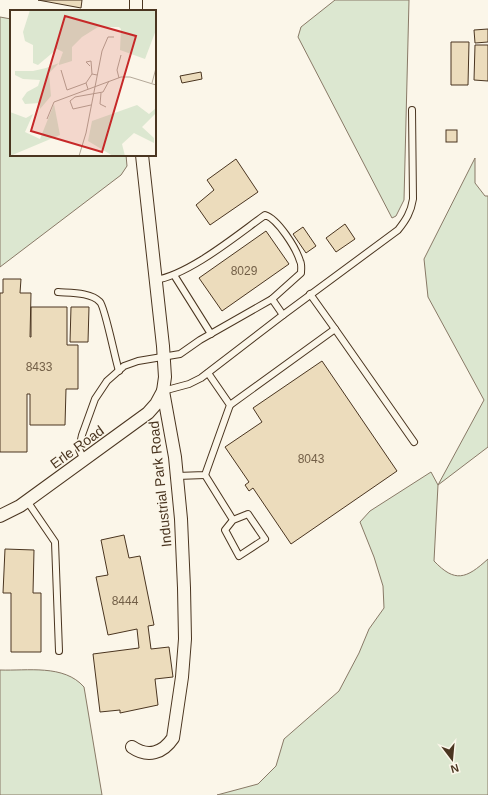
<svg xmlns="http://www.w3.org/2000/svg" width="488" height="795" viewBox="0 0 488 795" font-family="Arial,sans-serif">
<rect width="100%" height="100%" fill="#fbf6e9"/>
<!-- green -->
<g fill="#dce7d0" stroke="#887966">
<path d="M 335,0 L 409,0 L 404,200 L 396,216 L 392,218 L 298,37 L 301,27 Z"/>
<path d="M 0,17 L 11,19 L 11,155 L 126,155 L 127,166 L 121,175 L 0,267 Z"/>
<path d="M 475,158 L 475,183 L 485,196 L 488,196 L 488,447 L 438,485 L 434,561 C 455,583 466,579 488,559 L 488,795 L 217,795 L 258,784 L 276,766 L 284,739 L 339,691 L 359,653 L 369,629 L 384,608 L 383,586 L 374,557 L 360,522 L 370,511 L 431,472 L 438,485 L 484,400 L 428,297 L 424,259 Z"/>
<path d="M 0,670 C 27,671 64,664 84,687 L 102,795 L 0,795 Z"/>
</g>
<!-- building -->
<g fill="#ecdcbc" stroke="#4a3520">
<path d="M 38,0 L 82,0 L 81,8 Z"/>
<path d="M 488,29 L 488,42 L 475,43 L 474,30 Z"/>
<path d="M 451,42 L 469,42 L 468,85 L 451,85 Z"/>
<path d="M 475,45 L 488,45 L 488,81 L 474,80 Z"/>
<path d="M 201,72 L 202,79 L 182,83 L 180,76 Z"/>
<rect x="446" y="130" width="11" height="12"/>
<path d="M 236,159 L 258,192 L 210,225 L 196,205 L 214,190 L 207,180 Z"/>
<path d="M 345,224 L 355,239 L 336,252 L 326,238 Z"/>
<path d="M 303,227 L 316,246 L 306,253 L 293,234 Z"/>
<path d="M 266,231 L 289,264 L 222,311 L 199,278 Z"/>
<path d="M 3,279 L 21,279 L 20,293 L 31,293 L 30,337 L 31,337 L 31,307 L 67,307 L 67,345 L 78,345 L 78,389 L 66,389 L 65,425 L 30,425 L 30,394 L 27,394 L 27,452 L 0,452 L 0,293 L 3,293 Z"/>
<path d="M 71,307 L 89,307 L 88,342 L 70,342 Z"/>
<path d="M 322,361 L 397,471 L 291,544 L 253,488 L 249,491 L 245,485 L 249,482 L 225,447 L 262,422 L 253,408 Z"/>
<path d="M 124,535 L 129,558 L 140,556 L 154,625 L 148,626 L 151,649 L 169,647 L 173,677 L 155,679 L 158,705 L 120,713 L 120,710 L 100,712 L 93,654 L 139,648 L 137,629 L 108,635 L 96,577 L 108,575 L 101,540 Z"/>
<path d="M 5,549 L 34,550 L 33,593 L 41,593 L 41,652 L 11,652 L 11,593 L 3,593 Z"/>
</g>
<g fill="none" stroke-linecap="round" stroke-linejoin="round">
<defs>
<g id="service">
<path d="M 174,275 L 211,334"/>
<path d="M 58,292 C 70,293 91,292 100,302 C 105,307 115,359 119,371"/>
<path d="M 310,294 L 335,329"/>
<path d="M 272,299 L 283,315"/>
<path d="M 163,391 L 189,384 L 201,378 L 283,315 L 398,230 C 406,220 411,212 413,199 L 412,110"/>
<path d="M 230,405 L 335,329 L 414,442"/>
<path d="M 84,460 L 79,449 L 82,435 L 95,399 L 107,381 L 124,366 L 138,361 L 180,354 L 200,340 L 272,299 L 301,273 C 301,270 302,264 300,261 C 296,248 278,219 265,215 C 237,235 189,275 155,280"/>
<path d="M 205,475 L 233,520 L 225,530 L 239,556 L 265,539 L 248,514 L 233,520"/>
<path d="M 177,476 L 205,475 L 230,405 L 208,373"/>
<path d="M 27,501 L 55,542 L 59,651"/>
</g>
<g id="minor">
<path d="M 136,11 L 136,0"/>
<path d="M 0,516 L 20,506 L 148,413 L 156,404 L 163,391"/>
<path d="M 132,747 C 148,758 163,753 173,738 L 182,677 L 185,639 L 184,588 L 181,519 L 175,457 L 163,391 L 165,377 L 163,346 L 142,155"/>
</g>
</defs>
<!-- service casing -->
<use href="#service" stroke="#4a3520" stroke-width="8"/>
<!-- minor casing -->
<use href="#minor" stroke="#4a3520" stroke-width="14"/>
<!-- service -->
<use href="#service" stroke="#fbf6e9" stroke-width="6"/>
<!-- minor -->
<use href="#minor" stroke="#fbf6e9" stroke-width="12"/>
</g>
<g text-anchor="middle" stroke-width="3" stroke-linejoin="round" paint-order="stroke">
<!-- number labels -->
<g font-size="12" fill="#725f47">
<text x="244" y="275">8029</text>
<text x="39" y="371">8433</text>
<text x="311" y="463">8043</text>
<text x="125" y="605">8444</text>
</g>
<!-- street labels -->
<g font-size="14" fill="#4a3520" stroke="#fbf6e9">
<text transform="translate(77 447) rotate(-36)" y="5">Erle Road</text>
<text transform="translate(160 484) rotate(-96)" y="5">Industrial Park Road</text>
</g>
</g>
<!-- overview -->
<g transform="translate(10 10)">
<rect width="146" height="146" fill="#fbf6e9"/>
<path d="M 20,0 L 146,0 L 146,20 L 135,49 L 110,40 L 111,19 L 109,17 L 88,17 L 72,27 L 62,37 L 62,51 L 49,55 L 49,53 L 39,63 L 41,86 L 30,99 L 30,93 L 15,94 L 12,89 L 17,82 L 28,76 L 30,70 L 13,69 L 5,65 L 5,61 L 23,61 L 36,58 L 49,53 L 53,42 L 47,39 L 28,55 L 23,53 L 23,35 L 15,31 L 13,22 ZM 44,94 L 50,125 L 0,146 L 0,102 L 16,108 L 23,104 L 15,122 L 30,129 ZM 127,95 L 139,104 L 146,98 L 146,103 L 132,117 L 144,128 L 144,133 L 124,123 L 112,134 L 115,146 L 103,146 L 78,131 L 82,111 Z" fill="#dce7d0"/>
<path fill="none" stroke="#b4a999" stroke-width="1" d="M 80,56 L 76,52 L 81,51 L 82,64M 51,60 L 57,80 L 76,73M 109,68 L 107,60 L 111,45M 142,73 L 146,58M 78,79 L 76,73 L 82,64 L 87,65M 91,83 L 90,94 L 96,97M 81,95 L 63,99 L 60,91 L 65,87 L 93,82 L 99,71M 37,109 L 44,92 L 111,67 L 120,67 L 146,75M 69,146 L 76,123 L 92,41 L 98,27 L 104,27"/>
<path fill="#c62828" fill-opacity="0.15" stroke="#c62828" stroke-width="2" d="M 55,6 L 126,26 L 92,142 L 21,121 Z"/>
<rect width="146" height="146" fill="none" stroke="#4a3520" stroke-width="2"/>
</g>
<!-- north arrow -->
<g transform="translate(452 759) rotate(164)" stroke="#fbf6e9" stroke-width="3" paint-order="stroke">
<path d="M0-3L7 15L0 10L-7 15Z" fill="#4a3520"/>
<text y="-6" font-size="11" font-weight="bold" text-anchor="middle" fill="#4a3520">N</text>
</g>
</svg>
